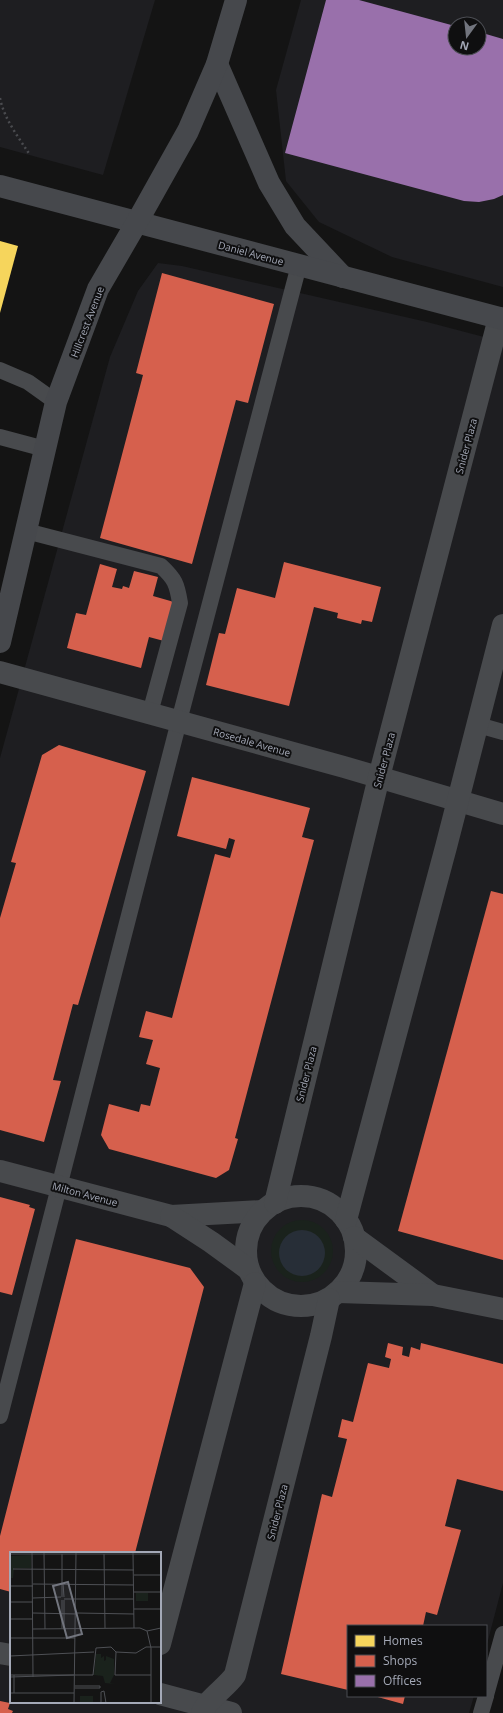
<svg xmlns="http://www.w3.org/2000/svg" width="503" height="1713" viewBox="0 0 503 1713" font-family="'Open Sans',sans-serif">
<rect width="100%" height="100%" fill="#141414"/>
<!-- built -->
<g fill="#1e1e21" fill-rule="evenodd">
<path d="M 0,0 L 155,0 L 103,175 L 0,147 Z"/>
<path d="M 301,0 L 503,0 L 503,287 L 392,257 L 319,222 L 286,181 L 276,90 ZM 455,24 L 479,24 L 479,48 L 455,48 Z"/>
<path d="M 158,263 L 182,266 L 427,322 L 503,342 L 503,1583 L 486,1648 L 486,1626 L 348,1626 L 348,1696 L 474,1696 L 469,1713 L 0,1713 L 0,758 L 110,357 L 138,291 ZM 11,1553 L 160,1553 L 160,1702 L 11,1702 Z"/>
</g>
<!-- green -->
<circle fill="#1a221c" cx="302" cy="1251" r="31"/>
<!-- water -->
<circle fill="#272e37" cx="302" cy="1253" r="23"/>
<!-- homes -->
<path fill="#f6d55c" d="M 0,241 L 18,246 L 0,313 Z"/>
<!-- shops -->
<g fill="#d6604d">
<path d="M 162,273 L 274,304 L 248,403 L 236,400 L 192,564 L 100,538 L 143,375 L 136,373 Z"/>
<path d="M 284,562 L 381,587 L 372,622 L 362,620 L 361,624 L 337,618 L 338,613 L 314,607 L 289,706 L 206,685 L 219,633 L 225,634 L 237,588 L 275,598 Z"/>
<path d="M 100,564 L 117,569 L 112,587 L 122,589 L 123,586 L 129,588 L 134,571 L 158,577 L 153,596 L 174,602 L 164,641 L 149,637 L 141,668 L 67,648 L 76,613 L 86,615 Z"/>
<path d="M 59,745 L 146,771 L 78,1005 L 73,1004 L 53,1080 L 61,1081 L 44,1142 L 0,1130 L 0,918 L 16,863 L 11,862 L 42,755 Z"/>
<path d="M 192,777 L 310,808 L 302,837 L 314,840 L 235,1138 L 238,1139 L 229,1170 L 216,1178 L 109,1149 L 101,1135 L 109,1104 L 139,1112 L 141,1104 L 150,1106 L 160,1068 L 146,1064 L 153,1040 L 139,1037 L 146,1011 L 172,1018 L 215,854 L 230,858 L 235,840 L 229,838 L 226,849 L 177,836 Z"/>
<path d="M 491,891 L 503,894 L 503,1260 L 398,1231 Z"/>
<path d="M 0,1197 L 30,1205 L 29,1207 L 35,1209 L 12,1295 L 0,1292 Z"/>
<path d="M 76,1239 L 190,1268 L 204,1287 L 135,1553 L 11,1553 L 11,1592 L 0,1589 L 0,1536 Z"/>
<path d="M 388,1343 L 403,1347 L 402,1355 L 409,1357 L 411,1347 L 420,1350 L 421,1343 L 503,1364 L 503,1491 L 457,1479 L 445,1526 L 461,1530 L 437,1615 L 426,1612 L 423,1626 L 348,1626 L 348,1690 L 281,1674 L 322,1494 L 332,1497 L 347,1439 L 338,1437 L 342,1419 L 353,1422 L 368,1363 L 389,1368 L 391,1359 L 385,1357 Z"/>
<path d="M 374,1696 L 405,1696 L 403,1704 Z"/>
<path d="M 0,1701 L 10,1703 L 8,1709 L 13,1711 L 12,1713 L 0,1713 Z"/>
</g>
<!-- offices -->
<path fill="#9970ab" d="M 326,0 L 359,0 L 455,26 L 455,48 L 479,48 L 479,32 L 503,39 L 503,195 L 494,199 L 479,202 L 464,201 L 285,153 Z"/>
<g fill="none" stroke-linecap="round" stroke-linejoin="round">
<!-- path -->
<path stroke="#4a4b4f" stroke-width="2.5" stroke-dasharray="2 3" stroke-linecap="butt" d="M 0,98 C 4,119 19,138 30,155"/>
<!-- lane -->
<g stroke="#484a4d" stroke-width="16">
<path d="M 0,370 L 28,382 L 56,402"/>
<path d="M 0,437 L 45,449"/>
<path d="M 26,531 L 161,566 C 175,579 177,584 180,603 L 150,713"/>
<path d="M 478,725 L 503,732"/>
<path d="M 0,1416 L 179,721 L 299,265"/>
<path d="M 486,1695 L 503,1634"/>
<path d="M 481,1713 L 486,1696"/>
</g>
<!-- street -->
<g stroke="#484a4d" stroke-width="22">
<path d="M 0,672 L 344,767 L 503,814"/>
<path d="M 0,1171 L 171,1216 L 263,1211"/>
<circle cx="301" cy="1251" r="55"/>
<path d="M 275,1203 L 379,777 L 499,318"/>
<path d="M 171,1216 L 211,1242 L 248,1269"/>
<path d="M 346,1220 L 446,847 L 503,625"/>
<path d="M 354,1237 L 433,1295"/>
<path d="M 338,1292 L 433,1295 L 503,1309"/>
<path d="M 160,1644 L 255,1283"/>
<path d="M 0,1653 L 11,1655"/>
<path d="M 160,1694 L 231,1713"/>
<path d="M 202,1713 C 207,1699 226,1688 235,1675 L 321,1336 L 329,1299"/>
</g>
<!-- secondary -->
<g stroke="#46484c" stroke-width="22">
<path d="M 217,64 L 269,183 L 295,226 L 343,277"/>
<path d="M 0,186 L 503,319"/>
<path d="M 0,642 L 56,402 L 98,289 L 137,222 L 188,131 L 217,64 L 236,0"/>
</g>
</g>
<g text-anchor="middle" stroke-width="4" stroke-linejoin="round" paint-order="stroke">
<!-- street labels -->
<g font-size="10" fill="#a4a9b7" stroke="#0f0f10">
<text transform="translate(251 253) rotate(15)" y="4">Daniel Avenue</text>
<text transform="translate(87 322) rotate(-69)" y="4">Hillcrest Avenue</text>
<text transform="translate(466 446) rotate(-75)" y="4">Snider Plaza</text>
<text transform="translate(252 742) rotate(16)" y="4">Rosedale Avenue</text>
<text transform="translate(384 760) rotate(-75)" y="4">Snider Plaza</text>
<text transform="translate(306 1074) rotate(-76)" y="4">Snider Plaza</text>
<text transform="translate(85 1194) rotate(15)" y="4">Milton Avenue</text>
<text transform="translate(277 1512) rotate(-76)" y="4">Snider Plaza</text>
</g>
</g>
<!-- overview -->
<g transform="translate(10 1552)">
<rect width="151" height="151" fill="#141414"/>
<path d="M 21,3 L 21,16 L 4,16 L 3,26 L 0,26 L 0,4 ZM 126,41 L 138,41 L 138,49 L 126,49 ZM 86,102 L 91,102 L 91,106 L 94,104 L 94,109 L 96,108 L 96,104 L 104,107 L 104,123 L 100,131 L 105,132 L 95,131 L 93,124 L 84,123 ZM 70,144 L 83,144 L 83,151 L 70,151 Z" fill="#1a221c"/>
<path fill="none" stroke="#4e5055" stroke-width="1" d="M 22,1 L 23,125M 34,1 L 35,77M 123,1 L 124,76M 0,2 L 151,2M 94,2 L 95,76M 151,2 L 151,23M 3,17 L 124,18M 124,23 L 151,23M 53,31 L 54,45M 23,32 L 124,33M 0,34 L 23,34M 124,40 L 151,40M 52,45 L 52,2M 23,46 L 51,45M 54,47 L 124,47M 52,48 L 52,76M 54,48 L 54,76M 0,50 L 23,50M 124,57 L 151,57M 23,61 L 67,62M 67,61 L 124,62M 0,67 L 23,67M 23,77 L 130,76 L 137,79M 137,79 L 141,96 L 141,151M 137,79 L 151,76M 0,86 L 65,86M 106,100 L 105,123 L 141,123M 106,100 L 126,101 L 136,95 L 151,95M 0,104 L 84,100M 0,123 L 83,123 L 86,96 L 101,95 L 106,100M 0,125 L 64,123M 65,134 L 90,134 L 90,136M 65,136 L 90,136M 0,141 L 64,141M 4,141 L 4,123M 64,151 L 66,1M 91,151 L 91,140 L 94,139 L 96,151"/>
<path fill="#72757e" fill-opacity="0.15" stroke="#72757e" stroke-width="2" d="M 58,30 L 72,82 L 57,86 L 43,34 Z"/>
<rect width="151" height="151" fill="none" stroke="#a4a9b7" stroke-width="2"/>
</g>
<!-- legend -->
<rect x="347" y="1625" width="140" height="72" fill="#0f0f10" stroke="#4b4d53"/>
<rect x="355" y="1635" width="20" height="12" fill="#f6d55c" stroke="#4b4d53"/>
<text x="383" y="1645" font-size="12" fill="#a4a9b7">Homes</text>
<rect x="355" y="1655" width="20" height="12" fill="#d6604d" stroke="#4b4d53"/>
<text x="383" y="1665" font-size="12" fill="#a4a9b7">Shops</text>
<rect x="355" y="1675" width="20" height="12" fill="#9970ab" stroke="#4b4d53"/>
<text x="383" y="1685" font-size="12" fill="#a4a9b7">Offices</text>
<!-- north arrow -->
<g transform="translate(467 36) rotate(195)"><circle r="19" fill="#0f0f10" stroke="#4b4d53"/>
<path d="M0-3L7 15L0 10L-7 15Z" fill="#72757e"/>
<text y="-6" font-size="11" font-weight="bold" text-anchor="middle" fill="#a4a9b7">N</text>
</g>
</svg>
